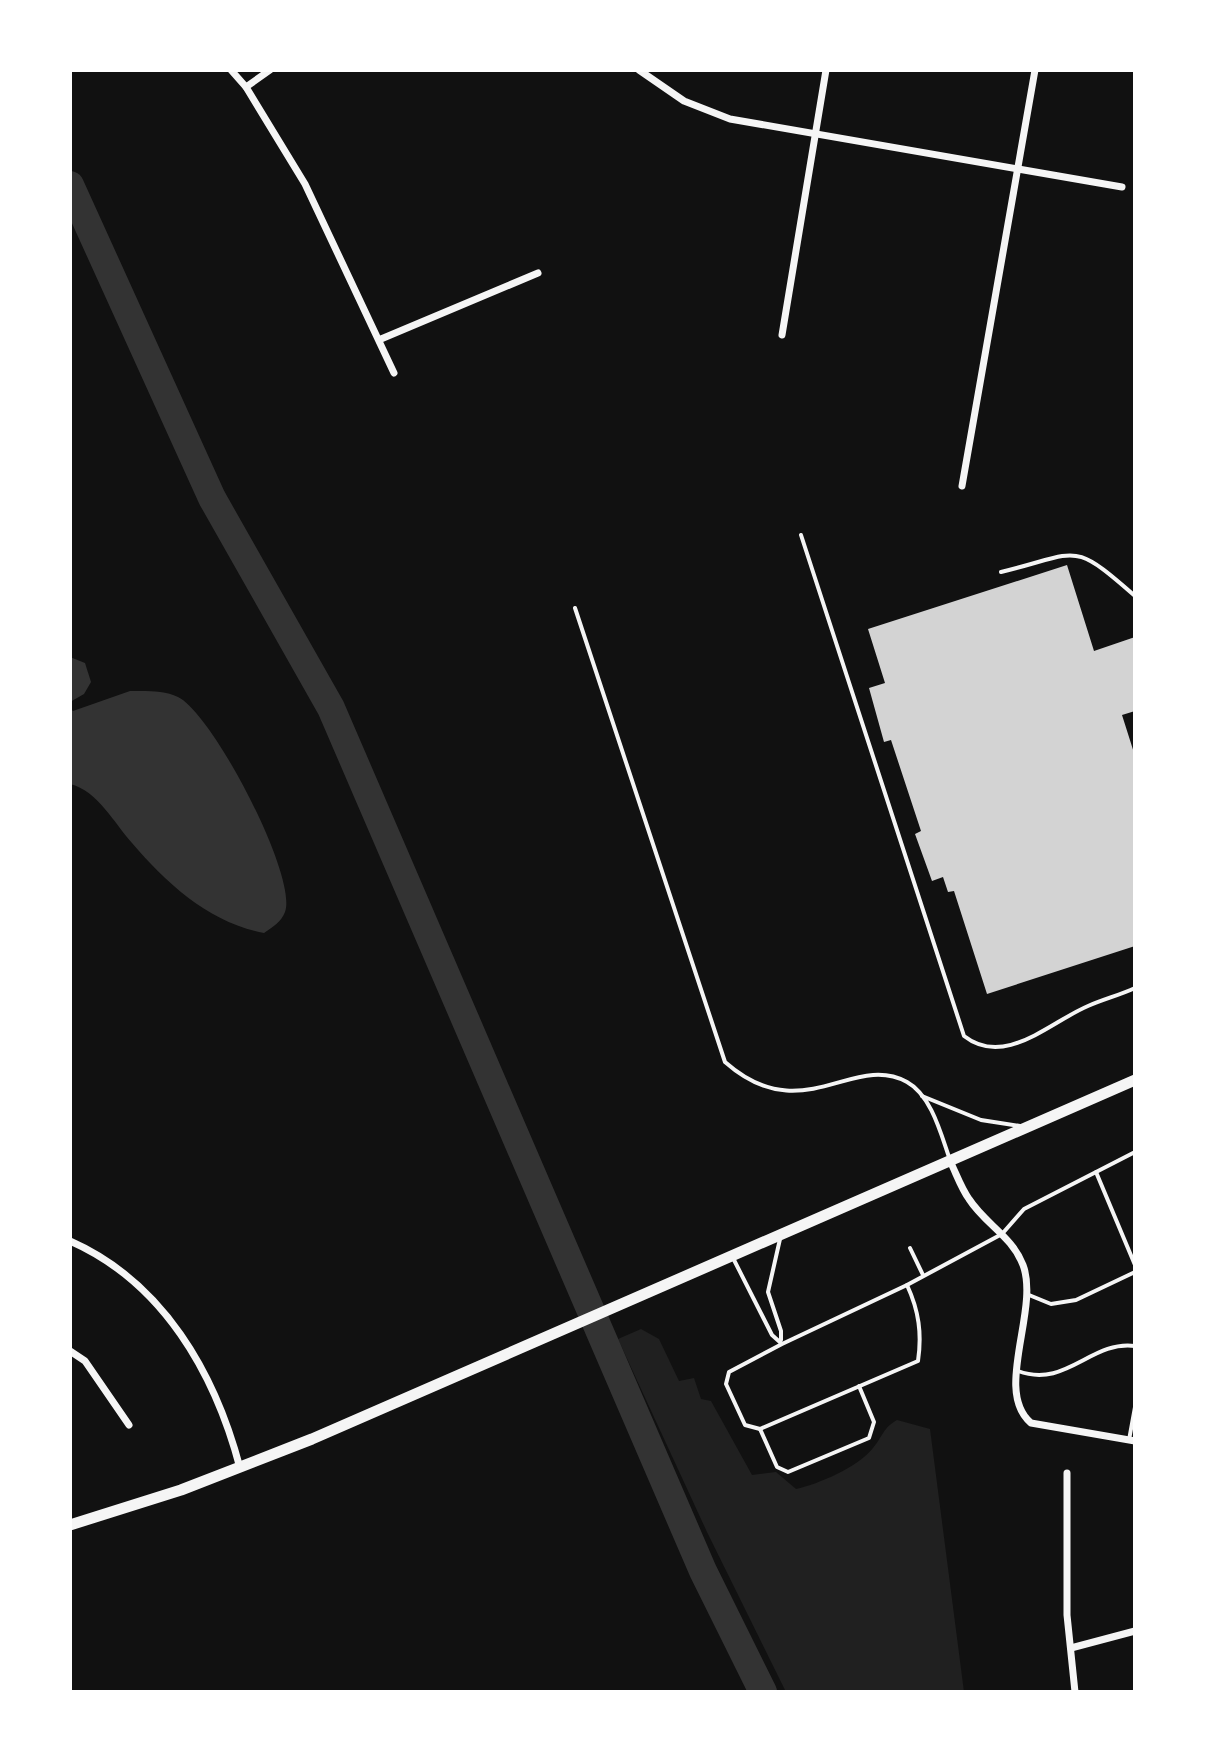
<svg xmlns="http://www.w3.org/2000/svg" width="1205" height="1762" viewBox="0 0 1205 1762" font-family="'Archivo Narrow',sans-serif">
<rect width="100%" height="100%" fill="#111"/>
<!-- green -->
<path fill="#202020" d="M 641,1329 L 659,1339 L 679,1381 L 694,1378 L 701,1399 L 711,1401 L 752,1475 L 776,1472 L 796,1489 C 819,1484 858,1467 873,1448 C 883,1436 883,1428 897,1420 L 930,1429 L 964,1692 L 786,1692 L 707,1532 L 618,1339 Z"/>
<!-- water -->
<g fill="#333">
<path d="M 70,657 L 85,663 L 91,682 L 84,694 L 70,702 Z"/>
<path d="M 130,691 C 146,691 164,690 178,697 C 213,714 298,877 285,912 C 281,922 273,927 264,933 C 210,923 167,884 132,843 C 114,823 98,791 70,784 L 70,708 L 73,711 Z"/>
</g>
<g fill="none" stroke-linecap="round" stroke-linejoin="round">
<!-- river -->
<path stroke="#333" stroke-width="28" d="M 70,185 L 212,498 L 331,708 L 703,1571 L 763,1692"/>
</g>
<!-- building -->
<path fill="#d3d3d3" d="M 1067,565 L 1094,651 L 1135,637 L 1135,711 L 1122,715 L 1135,756 L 1135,946 L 987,994 L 954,891 L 948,892 L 943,877 L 932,881 L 915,834 L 921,831 L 891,740 L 884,742 L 869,688 L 885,683 L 868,629 Z"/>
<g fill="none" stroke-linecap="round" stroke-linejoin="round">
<!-- service -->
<g stroke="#f5f5f5" stroke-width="4">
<path d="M 801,535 L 964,1036 C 1005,1068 1050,1022 1088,1006 C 1104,999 1120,995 1135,988"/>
<path d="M 1001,572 C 1080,553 1070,539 1135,596"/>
<path d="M 575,608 L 725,1062 C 802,1130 852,1052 907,1082 C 931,1095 941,1134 949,1157"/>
<path d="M 922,1096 L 981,1120 L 1020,1126"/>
<path d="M 1096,1172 L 1135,1265"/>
<path d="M 780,1239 L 768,1292 L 781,1331 L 781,1340"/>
<path d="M 910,1248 L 923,1275"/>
<path d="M 733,1258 L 772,1335 L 782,1344 L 907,1285 C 919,1311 922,1334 918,1361 L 760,1429 L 745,1425 L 726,1384 L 729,1372 L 782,1344"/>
<path d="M 907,1285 L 1002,1234 L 1024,1209 L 1135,1152"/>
<path d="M 1029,1295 L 1051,1304 L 1076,1300 L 1135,1272"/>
<path d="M 1018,1371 C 1066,1389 1091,1340 1135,1346"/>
<path d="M 760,1429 L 777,1467 L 788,1472 L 869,1438 L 874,1422 L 859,1386"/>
<path d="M 1129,1440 L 1135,1407"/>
</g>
<!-- minor -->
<g stroke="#f5f5f5" stroke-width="7">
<path d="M 231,70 L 246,87 L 305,184 L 394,373"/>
<path d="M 639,70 L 684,101 L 730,119 L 1122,187"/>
<path d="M 246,87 L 270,70"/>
<path d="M 782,335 L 826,70"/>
<path d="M 381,339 L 538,273"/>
<path d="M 962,486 L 1035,70"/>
<path d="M 950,1161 C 956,1173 961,1188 969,1199 C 985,1224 1012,1236 1023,1265 C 1040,1310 993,1391 1031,1423 L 1135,1441"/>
<path d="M 70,1241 C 163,1282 215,1373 240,1468"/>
<path d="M 70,1351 L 85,1361 L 129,1425"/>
<path d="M 1067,1473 L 1067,1615 L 1075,1692"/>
<path d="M 1071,1648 L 1135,1631"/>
</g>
<!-- primary -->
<path stroke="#f5f5f5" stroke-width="11" d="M 70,1525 L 181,1490 L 312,1439 L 1135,1080"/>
</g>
<!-- border -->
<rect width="1205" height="1762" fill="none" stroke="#ffffff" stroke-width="144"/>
</svg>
